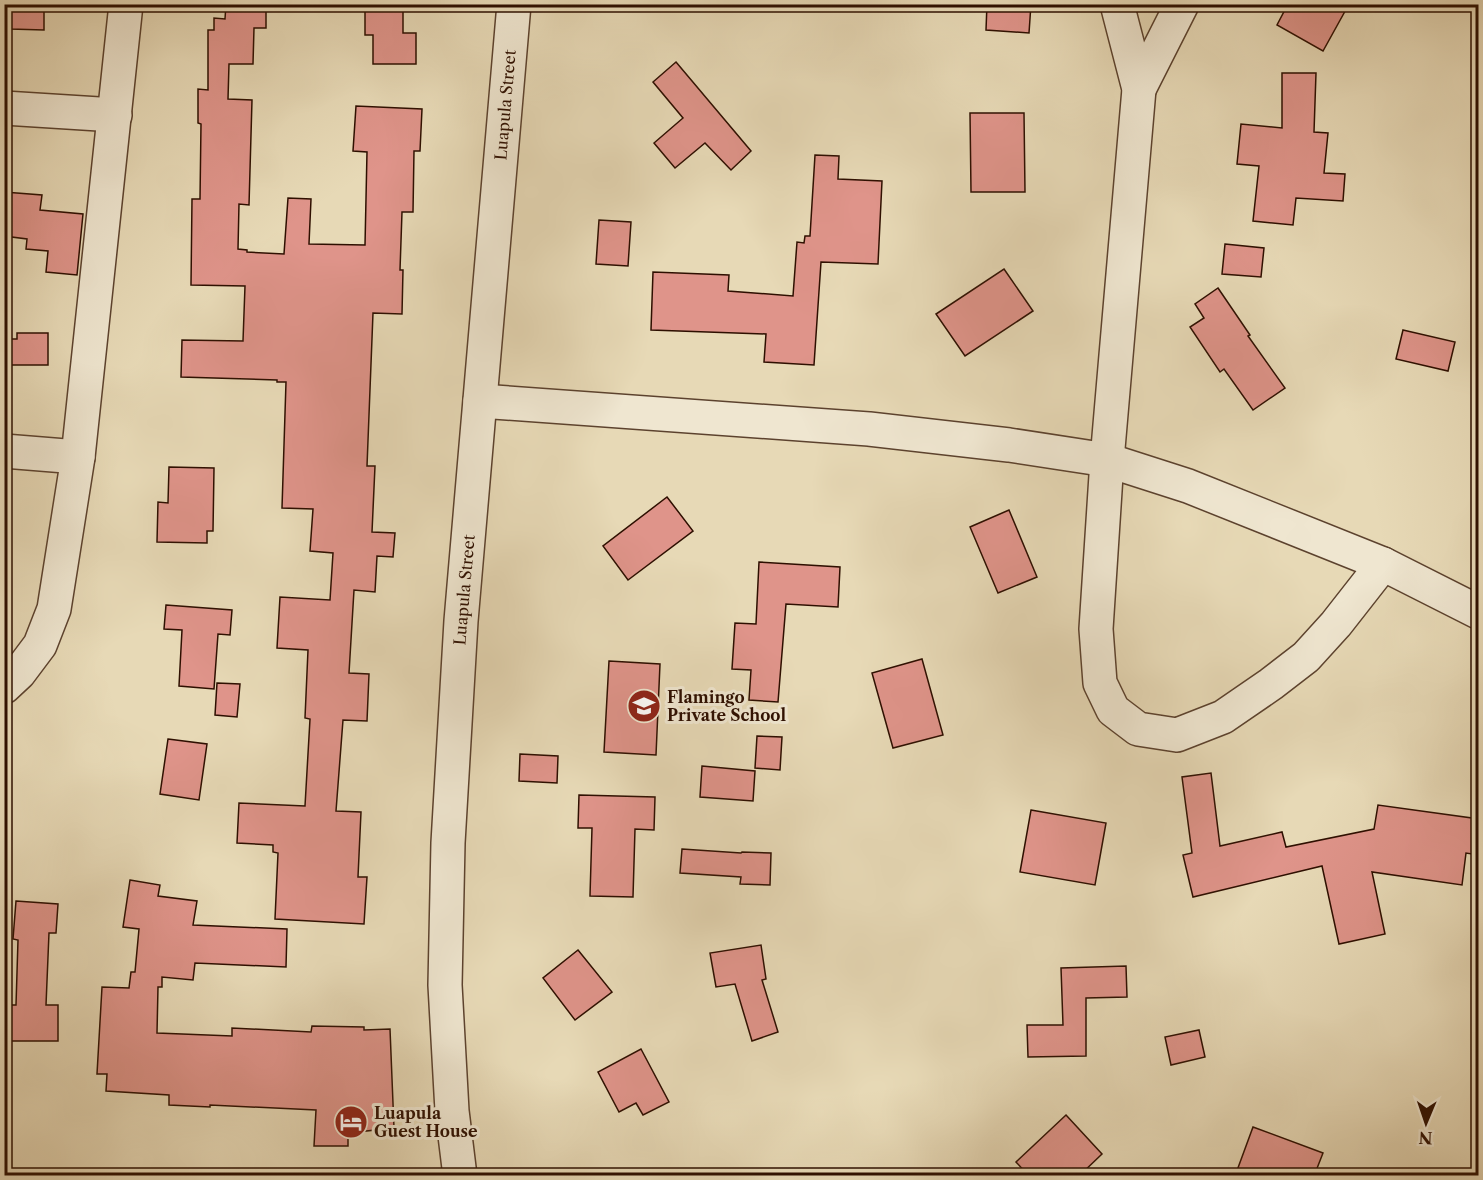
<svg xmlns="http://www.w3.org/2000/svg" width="1483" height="1180" viewBox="0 0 1483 1180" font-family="'Libre Caslon Text',serif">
<rect width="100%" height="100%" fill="#e7d9b6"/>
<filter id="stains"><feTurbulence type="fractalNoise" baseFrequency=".00333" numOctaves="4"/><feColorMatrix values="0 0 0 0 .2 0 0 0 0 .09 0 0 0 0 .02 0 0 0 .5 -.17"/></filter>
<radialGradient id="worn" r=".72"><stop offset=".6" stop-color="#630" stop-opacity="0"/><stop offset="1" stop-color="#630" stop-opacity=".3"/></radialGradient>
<!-- building -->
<g fill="#df948a" stroke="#2e0f00" stroke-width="1.5">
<path d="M 11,4 L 44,4 L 44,30 L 10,29 Z"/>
<path d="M 226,4 L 266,4 L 266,28 L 254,28 L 253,64 L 229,64 L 228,99 L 252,100 L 249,205 L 239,204 L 238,249 L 247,250 L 247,252 L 284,254 L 288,198 L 311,199 L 309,244 L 365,245 L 367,152 L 353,151 L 356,106 L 422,109 L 420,151 L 414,151 L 413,212 L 402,212 L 400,270 L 403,270 L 402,314 L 373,313 L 367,466 L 375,466 L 372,532 L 395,533 L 393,557 L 377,556 L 375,592 L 354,590 L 349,673 L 369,674 L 367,721 L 343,720 L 336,811 L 361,812 L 358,877 L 367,877 L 364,924 L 275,919 L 278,853 L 273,852 L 273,845 L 237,843 L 239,803 L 305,806 L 310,719 L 305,718 L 308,650 L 277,648 L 280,597 L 330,600 L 333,553 L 310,551 L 313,509 L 282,508 L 286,382 L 277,382 L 277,380 L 181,377 L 182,340 L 243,341 L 245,286 L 191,285 L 192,199 L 200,199 L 201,124 L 198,123 L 198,89 L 208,90 L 208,30 L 214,30 L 214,18 L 225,19 Z"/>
<path d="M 365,4 L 403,4 L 403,33 L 416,33 L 416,64 L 373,64 L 373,35 L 365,35 Z"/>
<path d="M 987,4 L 1031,4 L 1029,33 L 986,30 Z"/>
<path d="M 1288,4 L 1349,4 L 1323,51 L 1277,25 Z"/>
<path d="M 676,62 L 751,151 L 731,170 L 705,143 L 675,168 L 654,143 L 683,118 L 653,82 Z"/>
<path d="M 1282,73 L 1316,73 L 1314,132 L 1328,133 L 1324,173 L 1345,174 L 1343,201 L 1296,198 L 1293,225 L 1253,221 L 1259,166 L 1237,164 L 1241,124 L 1282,128 Z"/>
<path d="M 970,113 L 1024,113 L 1025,192 L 971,192 Z"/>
<path d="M 815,155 L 839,156 L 838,179 L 882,181 L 878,264 L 821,262 L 814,365 L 764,362 L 766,334 L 651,330 L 653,272 L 729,275 L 728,291 L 793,296 L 797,242 L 804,243 L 805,236 L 810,236 Z"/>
<path d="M 4,192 L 42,195 L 40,210 L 83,214 L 77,275 L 46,272 L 48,251 L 26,249 L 27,239 L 4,236 Z"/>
<path d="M 599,220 L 631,222 L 628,266 L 596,264 Z"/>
<path d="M 1225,244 L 1264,248 L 1261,277 L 1222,274 Z"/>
<path d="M 1004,269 L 1033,311 L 965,356 L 936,314 Z"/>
<path d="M 1218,288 L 1250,335 L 1248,336 L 1285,388 L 1253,410 L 1224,369 L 1220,372 L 1190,327 L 1204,318 L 1195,304 Z"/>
<path d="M 1403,330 L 1455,342 L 1448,371 L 1396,359 Z"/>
<path d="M 17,333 L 48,333 L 48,365 L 4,365 L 4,339 L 17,339 Z"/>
<path d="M 169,467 L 214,468 L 213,531 L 207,531 L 207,543 L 157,542 L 158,502 L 168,503 Z"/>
<path d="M 667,497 L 693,531 L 628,580 L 603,546 Z"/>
<path d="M 1009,510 L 1037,577 L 998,593 L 970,527 Z"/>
<path d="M 759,562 L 840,567 L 838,607 L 786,604 L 778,702 L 749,700 L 751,670 L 732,669 L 735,623 L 756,624 Z"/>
<path d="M 166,605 L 232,610 L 230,635 L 218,634 L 214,689 L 179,686 L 182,630 L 164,629 Z"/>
<path d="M 922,659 L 943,735 L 893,748 L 872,673 Z"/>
<path d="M 609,661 L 660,664 L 656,755 L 604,752 Z"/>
<path d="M 217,683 L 240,684 L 237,717 L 215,715 Z"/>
<path d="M 757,736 L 782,737 L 780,770 L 755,768 Z"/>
<path d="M 168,739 L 207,744 L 199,800 L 160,794 Z"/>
<path d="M 520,754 L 558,756 L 557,783 L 519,781 Z"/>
<path d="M 702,766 L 755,771 L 753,801 L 700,797 Z"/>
<path d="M 1211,773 L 1220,846 L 1282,832 L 1286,847 L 1374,829 L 1378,805 L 1479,819 L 1479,855 L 1466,853 L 1462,885 L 1372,872 L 1385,934 L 1339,944 L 1322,866 L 1193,897 L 1183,855 L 1192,853 L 1182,777 Z"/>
<path d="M 579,795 L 655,797 L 654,830 L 635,829 L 633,897 L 590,896 L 592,828 L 578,828 Z"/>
<path d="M 1031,810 L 1106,823 L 1095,885 L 1020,872 Z"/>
<path d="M 682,849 L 741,853 L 742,852 L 771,853 L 770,885 L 740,884 L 741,877 L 680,873 Z"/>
<path d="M 130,880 L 160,885 L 158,896 L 197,901 L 193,925 L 287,929 L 286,967 L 195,963 L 193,980 L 162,977 L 162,987 L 158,987 L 157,1033 L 232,1036 L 232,1028 L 311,1032 L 312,1026 L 364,1027 L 364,1030 L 390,1029 L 394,1128 L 348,1133 L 348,1146 L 314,1146 L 316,1110 L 210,1105 L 210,1107 L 169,1105 L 169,1095 L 106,1091 L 107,1074 L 97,1074 L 102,987 L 129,988 L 131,972 L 135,972 L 139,929 L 123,927 Z"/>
<path d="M 16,901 L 58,904 L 56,933 L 49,933 L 46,1005 L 58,1005 L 58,1041 L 4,1041 L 4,1005 L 16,1005 L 18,940 L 13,939 Z"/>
<path d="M 761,945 L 766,979 L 762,980 L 778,1032 L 752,1041 L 735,984 L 716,987 L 710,953 Z"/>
<path d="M 578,950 L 612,992 L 575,1020 L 543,978 Z"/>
<path d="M 1126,966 L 1127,997 L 1086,998 L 1086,1056 L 1028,1057 L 1027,1025 L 1063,1025 L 1061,968 Z"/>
<path d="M 1199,1030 L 1205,1057 L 1171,1065 L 1165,1037 Z"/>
<path d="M 641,1049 L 669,1102 L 643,1115 L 636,1103 L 619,1112 L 598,1072 Z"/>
<path d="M 1066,1115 L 1102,1154 L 1079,1176 L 1029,1176 L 1016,1162 Z"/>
<path d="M 1253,1127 L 1323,1153 L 1314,1176 L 1235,1176 Z"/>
</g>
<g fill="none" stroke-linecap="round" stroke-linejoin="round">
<defs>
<g id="minor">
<path d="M 1117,4 L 1139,89 L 1107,460 L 1096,629 L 1100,683 L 1113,710 L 1138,729 L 1177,735 L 1223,717 L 1271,684 L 1306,657 L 1336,624 L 1383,564"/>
<path d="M 1139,89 L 1182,4"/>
<path d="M 4,108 L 115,115"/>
<path d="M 480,401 L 869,429 L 1009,445 L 1107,460 L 1188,486 L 1383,564 L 1478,612"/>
<path d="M 4,451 L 78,457"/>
<path d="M 4,687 L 19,673 L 40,645 L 54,609 L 78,457 L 126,4"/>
</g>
<path id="tertiary" d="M 460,1176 L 452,1111 L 445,985 L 448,843 L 461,621 L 514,4"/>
</defs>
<!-- minor casing -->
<use href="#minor" stroke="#5c422e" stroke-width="36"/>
<!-- tertiary casing -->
<use href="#tertiary" stroke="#5c422e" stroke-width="36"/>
<!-- minor -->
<use href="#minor" stroke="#efe6d0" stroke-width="33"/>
<!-- tertiary -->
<use href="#tertiary" stroke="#efe6d0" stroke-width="33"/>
</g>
<!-- icons -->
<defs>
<symbol id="school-disc" viewBox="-11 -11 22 22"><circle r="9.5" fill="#8f2418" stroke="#efe6d0"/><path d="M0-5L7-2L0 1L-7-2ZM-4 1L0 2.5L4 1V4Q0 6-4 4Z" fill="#fff"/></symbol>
<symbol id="hotel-disc" viewBox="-11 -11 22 22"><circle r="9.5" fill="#8f2418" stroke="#efe6d0"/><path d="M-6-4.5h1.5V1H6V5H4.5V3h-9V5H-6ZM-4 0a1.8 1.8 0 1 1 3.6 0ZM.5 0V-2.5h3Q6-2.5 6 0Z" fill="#fff"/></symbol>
</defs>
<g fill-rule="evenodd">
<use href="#school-disc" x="625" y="687" width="38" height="38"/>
<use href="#hotel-disc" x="332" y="1103" width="38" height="38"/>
</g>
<g text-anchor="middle" stroke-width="6" stroke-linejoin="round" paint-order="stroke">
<!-- street labels -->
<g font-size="16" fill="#2e0f00" stroke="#efe6d0">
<text transform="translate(505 105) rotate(-85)" y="6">Luapula Street</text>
<text transform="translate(464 590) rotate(-85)" y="6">Luapula Street</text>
</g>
<!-- poi labels -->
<g font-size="16" font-weight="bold" fill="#2e0f00" stroke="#efe6d0" text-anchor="start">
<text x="667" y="703">Flamingo<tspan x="667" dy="18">Private School</tspan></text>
<text x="374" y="1119">Luapula<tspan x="374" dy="18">Guest House</tspan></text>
</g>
</g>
<!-- margin -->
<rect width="1483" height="1180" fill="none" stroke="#e7d9b6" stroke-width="24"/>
<rect x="6" y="6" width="1471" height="1168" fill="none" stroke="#2e0f00" stroke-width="3"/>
<rect x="12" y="12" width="1459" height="1156" fill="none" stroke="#2e0f00" stroke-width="1.5"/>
<!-- north arrow -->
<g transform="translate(1426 1123) rotate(182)" stroke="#efe6d0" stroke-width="4.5" paint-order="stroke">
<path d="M0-4.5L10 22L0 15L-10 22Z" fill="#2e0f00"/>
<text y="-9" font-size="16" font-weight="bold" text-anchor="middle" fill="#2e0f00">N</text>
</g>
<rect width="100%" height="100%" filter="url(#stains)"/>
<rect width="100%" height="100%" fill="url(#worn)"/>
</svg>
